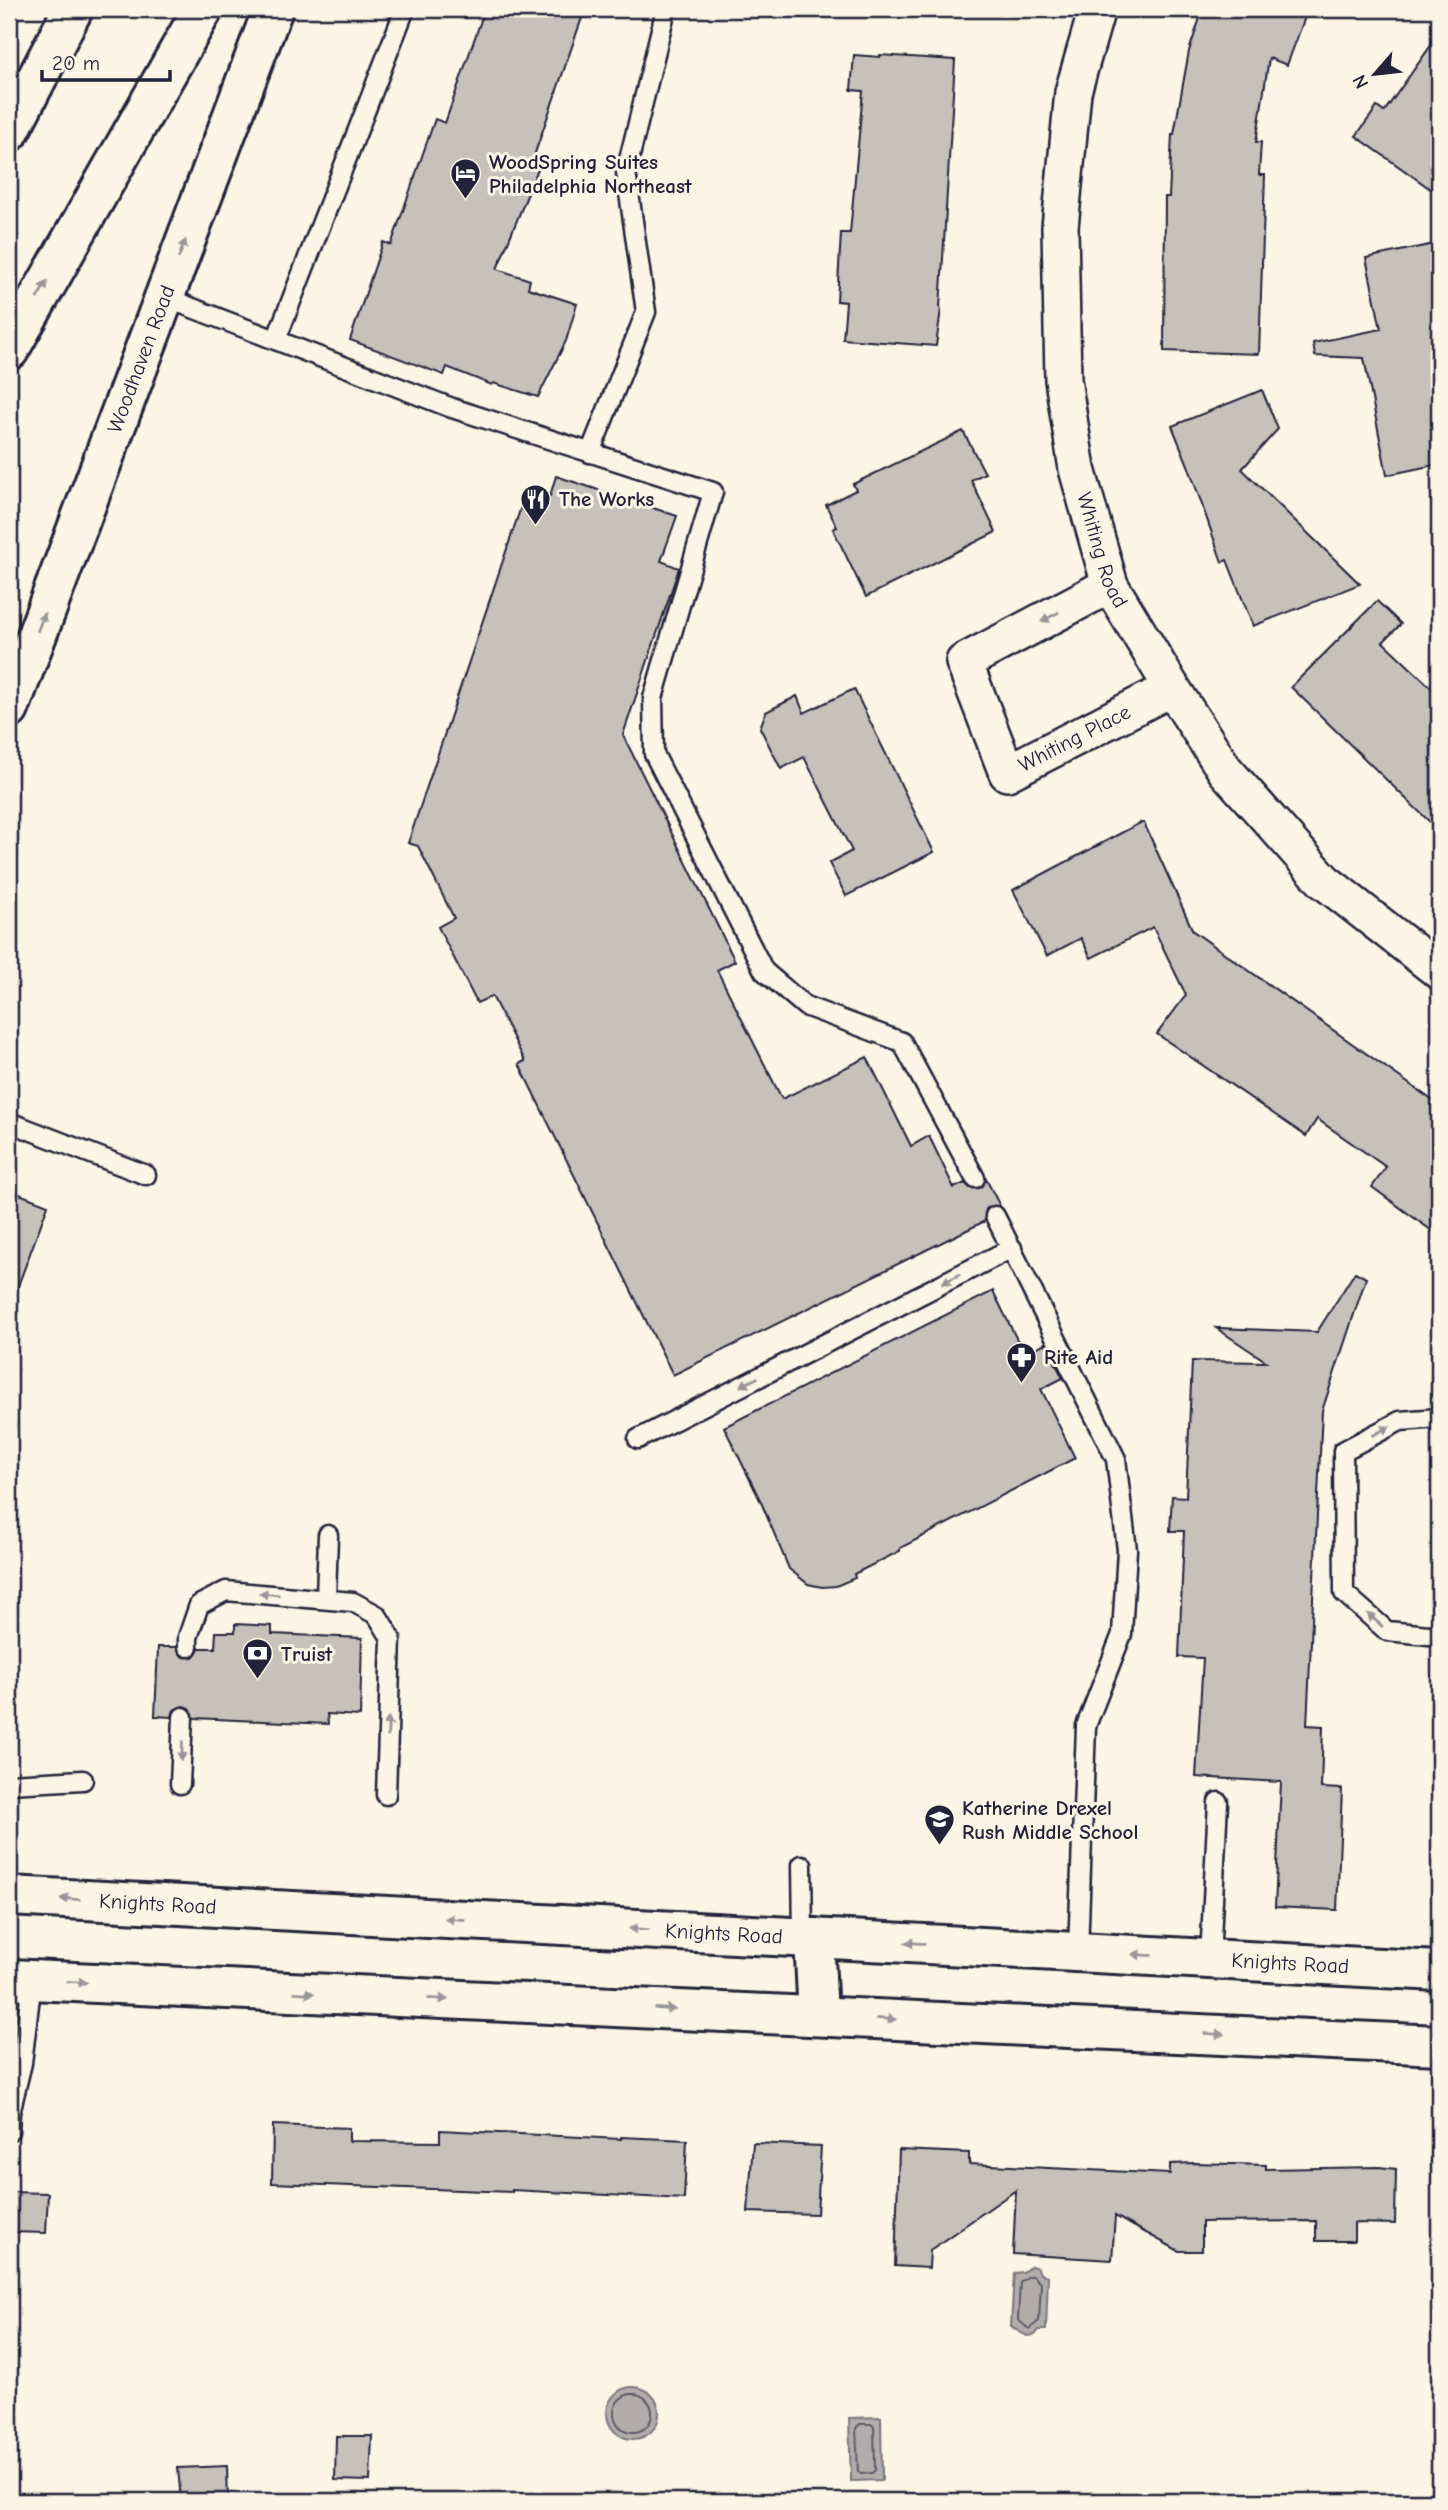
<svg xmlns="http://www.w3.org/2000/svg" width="1448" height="2510" viewBox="0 0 1448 2510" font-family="'Comic Neue',sans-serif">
<rect width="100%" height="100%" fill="#fcf5e5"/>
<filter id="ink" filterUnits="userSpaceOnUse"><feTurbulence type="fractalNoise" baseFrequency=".0143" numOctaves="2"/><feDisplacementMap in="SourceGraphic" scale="14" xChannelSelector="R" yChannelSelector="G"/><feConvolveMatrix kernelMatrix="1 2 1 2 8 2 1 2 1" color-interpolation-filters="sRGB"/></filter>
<g filter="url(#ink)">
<!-- water -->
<g fill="#b2adab" stroke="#78757e" stroke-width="2">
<path d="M 1031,2266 L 1038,2268 L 1040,2274 L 1048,2276 L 1046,2330 L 1039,2330 L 1035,2335 L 1027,2336 L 1011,2327 L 1014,2273 L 1023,2272 Z"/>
<circle cx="633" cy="2413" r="26"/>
<path d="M 881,2417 L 882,2480 L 851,2481 L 849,2418 Z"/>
</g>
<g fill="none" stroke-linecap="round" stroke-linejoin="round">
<!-- shore -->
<g stroke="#5c5a68" stroke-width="2">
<path d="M 1029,2276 L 1033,2276 L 1041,2284 L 1039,2321 L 1029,2329 L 1018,2320 L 1020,2282 Z"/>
<circle cx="633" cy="2413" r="19"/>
<path d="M 860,2424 L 871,2424 L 874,2427 L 875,2470 L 872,2473 L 861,2474 L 858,2471 L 856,2428 Z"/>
</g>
</g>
<!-- building -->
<g fill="#c6c1bb" stroke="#22223b" stroke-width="2">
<path d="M 485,9 L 585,9 L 534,156 L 542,159 L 497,269 L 530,280 L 528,288 L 577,304 L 566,341 L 538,397 L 493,383 L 492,385 L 447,367 L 444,375 L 350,340 L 383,242 L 391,245 L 435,119 L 445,123 Z"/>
<path d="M 1203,9 L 1308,9 L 1287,65 L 1269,58 L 1256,142 L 1261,142 L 1259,175 L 1265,175 L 1259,354 L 1164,351 L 1165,197 L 1169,197 L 1172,134 L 1174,134 L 1189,51 Z"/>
<path d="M 1439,34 L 1439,195 L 1356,136 L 1377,107 L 1384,112 Z"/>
<path d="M 854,55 L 880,57 L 880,55 L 955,60 L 940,308 L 941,309 L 936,346 L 843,339 L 846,302 L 837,301 L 841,233 L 850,233 L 863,91 L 851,90 Z"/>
<path d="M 1439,243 L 1439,464 L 1387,475 L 1364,358 L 1315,356 L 1313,343 L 1381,329 L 1366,258 Z"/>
<path d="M 1262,390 L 1278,429 L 1242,469 L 1360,584 L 1253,626 L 1227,560 L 1222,562 L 1188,465 L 1172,426 Z"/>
<path d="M 963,431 L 985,473 L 971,480 L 996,532 L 866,597 L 833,529 L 837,527 L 826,505 L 856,490 L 853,484 Z"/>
<path d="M 556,476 L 677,516 L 661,561 L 679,568 L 623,735 L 735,961 L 717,970 L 782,1099 L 867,1057 L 911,1146 L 929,1136 L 954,1188 L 965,1183 L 970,1188 L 980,1188 L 986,1179 L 1000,1206 L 991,1206 L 986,1209 L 985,1221 L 673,1375 L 519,1064 L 525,1061 L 492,996 L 477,1003 L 438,927 L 454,918 L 418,846 L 408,843 L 527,489 L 550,496 Z"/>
<path d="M 1377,601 L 1401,624 L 1383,642 L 1439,695 L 1439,831 L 1291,687 Z"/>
<path d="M 854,689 L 934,852 L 846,896 L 829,863 L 852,851 L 804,757 L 781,769 L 760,728 L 766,712 L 797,696 L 804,713 Z"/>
<path d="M 1140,823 L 1144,823 L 1193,931 L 1439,1105 L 1439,1236 L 1372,1187 L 1386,1167 L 1317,1119 L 1306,1136 L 1157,1034 L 1186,995 L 1153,927 L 1091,958 L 1081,938 L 1047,956 L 1013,890 Z"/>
<path d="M 9,1190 L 48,1205 L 12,1302 L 9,1301 Z"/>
<path d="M 1355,1272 L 1366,1278 L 1322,1411 L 1307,1725 L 1323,1726 L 1321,1788 L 1342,1789 L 1337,1910 L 1275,1907 L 1281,1782 L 1196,1777 L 1203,1658 L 1179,1657 L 1184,1531 L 1170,1531 L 1172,1496 L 1186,1497 L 1192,1361 L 1267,1362 L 1216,1328 L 1317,1332 Z"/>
<path d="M 993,1291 L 1024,1354 L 1045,1343 L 1063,1378 L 1041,1389 L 1075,1458 L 900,1548 L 900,1551 L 854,1574 L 855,1578 L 836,1586 L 822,1587 L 808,1584 L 789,1569 L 761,1502 L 724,1427 Z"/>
<path d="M 235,1624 L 272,1626 L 272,1634 L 362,1638 L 360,1716 L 327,1714 L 328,1724 L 194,1718 L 190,1708 L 183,1706 L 174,1710 L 172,1717 L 155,1716 L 158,1647 L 177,1647 L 182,1656 L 193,1657 L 199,1648 L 215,1648 L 216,1632 L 235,1632 Z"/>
<path d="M 273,2125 L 349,2128 L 349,2141 L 440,2142 L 440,2130 L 621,2139 L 621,2137 L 687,2140 L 684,2199 L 512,2190 L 512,2192 L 272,2183 Z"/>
<path d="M 753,2143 L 821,2146 L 817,2214 L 748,2212 Z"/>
<path d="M 899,2150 L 969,2153 L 969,2164 L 1170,2174 L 1170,2164 L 1194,2163 L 1266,2165 L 1266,2169 L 1379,2167 L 1396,2169 L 1395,2224 L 1354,2223 L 1354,2241 L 1316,2241 L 1316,2221 L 1202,2222 L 1202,2251 L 1179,2251 L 1115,2216 L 1112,2260 L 1013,2254 L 1016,2190 L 930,2250 L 929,2268 L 895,2266 Z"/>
<path d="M 9,2192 L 48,2193 L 46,2233 L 9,2232 Z"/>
<path d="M 336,2436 L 372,2436 L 370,2481 L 335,2480 Z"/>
<path d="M 227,2466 L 228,2501 L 181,2501 L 178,2468 Z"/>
</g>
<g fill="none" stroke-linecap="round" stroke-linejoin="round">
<defs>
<g id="lane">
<path d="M 164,297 L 452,408 L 713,492 L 653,698 L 654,754 L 764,971 L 805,1006 L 902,1042 L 975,1178"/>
<path d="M 276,340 L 405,9"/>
<path d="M 590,453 L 646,312 L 626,172 L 666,9"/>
<path d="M 9,1122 L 146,1175"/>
<path d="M 995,1216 L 1116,1459 L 1127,1550 L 1122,1634 L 1086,1726 L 1078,1952"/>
<path d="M 1439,1418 L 1400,1421 L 1343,1451 L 1344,1593 L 1387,1631 L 1439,1636"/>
<path d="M 638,1439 L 1012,1248"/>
<path d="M 326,1599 L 328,1535"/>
<path d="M 188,1647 L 188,1637 L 199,1605 L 226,1591 L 353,1602 L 377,1615 L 391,1638 L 386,1795"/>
<path d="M 9,1784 L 83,1780"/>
<path d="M 180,1784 L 183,1717"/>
<path d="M 802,1865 L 803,1937"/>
<path d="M 1210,1959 L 1218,1802"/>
<path d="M 9,2131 L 10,2113 L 22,2063 L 32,1980"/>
</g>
<g id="street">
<path id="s1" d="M 1097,9 L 1073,92 L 1060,227 L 1063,380 L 1077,469 L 1110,585 L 1172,688 L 1225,770 L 1324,881 L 1439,971"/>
<path id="s2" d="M 1110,585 L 964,662 L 1007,773 L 1172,688"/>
</g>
<g id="primary">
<path id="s3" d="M 9,709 L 273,9"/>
<path id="s4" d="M 9,1896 L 1439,1971"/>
<path d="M 814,1938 L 818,2016"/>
<path d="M 9,1979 L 1439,2045"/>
</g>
<g id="highway">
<path d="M 9,132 L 73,9"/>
<path d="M 9,350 L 203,9"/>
</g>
</defs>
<!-- lane casing -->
<use href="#lane" stroke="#22223b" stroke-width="23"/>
<!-- street casing -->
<use href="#street" stroke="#22223b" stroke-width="40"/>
<!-- primary casing -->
<use href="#primary" stroke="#22223b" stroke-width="44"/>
<!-- highway casing -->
<use href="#highway" stroke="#22223b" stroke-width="44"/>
<!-- lane -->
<use href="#lane" stroke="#fcf5e5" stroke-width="18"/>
<!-- street -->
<use href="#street" stroke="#fcf5e5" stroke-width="35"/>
<!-- primary -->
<use href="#primary" stroke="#fcf5e5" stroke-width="38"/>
<!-- highway -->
<use href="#highway" stroke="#fcf5e5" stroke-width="38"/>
</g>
<!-- one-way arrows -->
<defs><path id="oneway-solid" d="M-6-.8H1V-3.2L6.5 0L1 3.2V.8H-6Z" transform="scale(1.75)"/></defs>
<g fill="#9a9698">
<use href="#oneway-solid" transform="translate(182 249) rotate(-69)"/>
<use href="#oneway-solid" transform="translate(42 290) rotate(-60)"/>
<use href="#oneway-solid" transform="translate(1050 617) rotate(152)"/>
<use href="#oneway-solid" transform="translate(41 622) rotate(-69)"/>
<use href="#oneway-solid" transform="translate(951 1279) rotate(153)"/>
<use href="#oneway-solid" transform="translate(749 1382) rotate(153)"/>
<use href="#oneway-solid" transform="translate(1381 1431) rotate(-28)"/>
<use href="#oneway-solid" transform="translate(269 1594) rotate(-175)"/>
<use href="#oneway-solid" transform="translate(1375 1620) rotate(-139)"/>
<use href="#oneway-solid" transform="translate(388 1727) rotate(-88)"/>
<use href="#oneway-solid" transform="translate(182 1751) rotate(93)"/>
<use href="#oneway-solid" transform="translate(70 1899) rotate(-177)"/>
<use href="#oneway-solid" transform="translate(455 1919) rotate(-177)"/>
<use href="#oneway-solid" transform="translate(639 1929) rotate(-177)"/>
<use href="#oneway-solid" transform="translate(915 1943) rotate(-177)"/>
<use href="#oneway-solid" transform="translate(1142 1955) rotate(-177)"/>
<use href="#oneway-solid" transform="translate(77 1982) rotate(3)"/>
<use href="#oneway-solid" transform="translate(304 1993) rotate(3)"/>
<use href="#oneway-solid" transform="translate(438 1999) rotate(3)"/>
<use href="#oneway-solid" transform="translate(665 2009) rotate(3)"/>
<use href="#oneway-solid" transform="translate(886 2019) rotate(3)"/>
<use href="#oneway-solid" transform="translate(1214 2034) rotate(3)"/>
</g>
</g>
<!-- icons -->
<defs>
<symbol id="hotel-pin" viewBox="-11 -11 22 30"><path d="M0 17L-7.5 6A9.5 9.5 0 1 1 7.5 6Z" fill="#22223b" stroke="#fcf5e5"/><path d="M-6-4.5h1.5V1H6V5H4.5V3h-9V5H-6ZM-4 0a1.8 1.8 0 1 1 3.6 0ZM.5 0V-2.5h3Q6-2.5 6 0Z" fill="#fff"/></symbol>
<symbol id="restaurant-pin" viewBox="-11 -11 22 30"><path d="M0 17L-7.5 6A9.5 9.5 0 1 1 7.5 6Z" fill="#22223b" stroke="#fcf5e5"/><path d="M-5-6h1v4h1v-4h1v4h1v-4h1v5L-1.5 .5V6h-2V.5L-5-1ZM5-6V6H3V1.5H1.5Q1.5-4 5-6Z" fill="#fff"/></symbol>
<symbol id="pharmacy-pin" viewBox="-11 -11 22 30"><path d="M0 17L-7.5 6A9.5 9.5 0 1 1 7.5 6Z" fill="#22223b" stroke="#fcf5e5"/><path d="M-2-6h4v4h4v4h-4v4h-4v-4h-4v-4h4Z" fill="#fff"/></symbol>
<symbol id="bank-pin" viewBox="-11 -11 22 30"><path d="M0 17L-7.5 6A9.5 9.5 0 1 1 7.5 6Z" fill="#22223b" stroke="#fcf5e5"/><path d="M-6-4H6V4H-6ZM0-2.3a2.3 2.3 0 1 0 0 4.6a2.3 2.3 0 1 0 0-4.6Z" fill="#fff"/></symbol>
<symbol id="school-pin" viewBox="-11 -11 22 30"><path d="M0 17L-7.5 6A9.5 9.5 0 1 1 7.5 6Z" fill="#22223b" stroke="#fcf5e5"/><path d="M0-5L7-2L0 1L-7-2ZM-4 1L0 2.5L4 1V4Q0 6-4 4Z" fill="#fff"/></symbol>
</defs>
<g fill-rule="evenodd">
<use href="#hotel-pin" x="448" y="156" width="35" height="47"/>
<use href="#restaurant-pin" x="518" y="482" width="35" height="47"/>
<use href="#pharmacy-pin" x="1004" y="1340" width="35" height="47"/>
<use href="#bank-pin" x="240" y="1636" width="35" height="47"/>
<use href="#school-pin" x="922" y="1802" width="35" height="47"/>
</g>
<g text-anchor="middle" stroke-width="6" stroke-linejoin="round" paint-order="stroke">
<!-- poi labels -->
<g font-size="21" font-weight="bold" fill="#22223b" stroke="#fcf5e5" text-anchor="start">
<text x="489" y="169">WoodSpring Suites<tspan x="489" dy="24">Philadelphia Northeast</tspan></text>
<text x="559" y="506">The Works</text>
<text x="1044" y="1364">Rite Aid</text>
<text x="281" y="1661">Truist</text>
<text x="962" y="1815">Katherine Drexel<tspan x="962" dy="24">Rush Middle School</tspan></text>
</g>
<!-- street labels -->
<g font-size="21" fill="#22223b" stroke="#fcf5e5">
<text dy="7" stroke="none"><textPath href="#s3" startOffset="374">Woodhaven Road</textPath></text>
<text dy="7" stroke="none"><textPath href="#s1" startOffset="550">Whiting Road</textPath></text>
<text dy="7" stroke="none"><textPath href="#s2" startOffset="360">Whiting Place</textPath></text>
<text dy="7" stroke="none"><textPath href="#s4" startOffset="149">Knights Road</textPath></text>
<text dy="7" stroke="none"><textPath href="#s4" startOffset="716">Knights Road</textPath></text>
<text dy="7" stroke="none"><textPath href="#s4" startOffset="1283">Knights Road</textPath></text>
</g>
</g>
<!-- margin -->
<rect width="1448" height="2510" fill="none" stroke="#fcf5e5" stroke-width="35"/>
<rect x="18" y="18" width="1413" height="2475" fill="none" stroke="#22223b" stroke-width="2.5" filter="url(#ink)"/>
<!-- north arrow -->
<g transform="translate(1375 74) rotate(242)" stroke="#fcf5e5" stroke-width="5" paint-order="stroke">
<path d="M0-5L12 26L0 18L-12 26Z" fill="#22223b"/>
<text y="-10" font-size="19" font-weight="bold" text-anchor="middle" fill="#22223b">N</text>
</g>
<!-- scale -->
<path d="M42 70v10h128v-10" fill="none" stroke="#22223b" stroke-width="3.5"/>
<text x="52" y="70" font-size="21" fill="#22223b" stroke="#fcf5e5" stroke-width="5" paint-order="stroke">20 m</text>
</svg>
